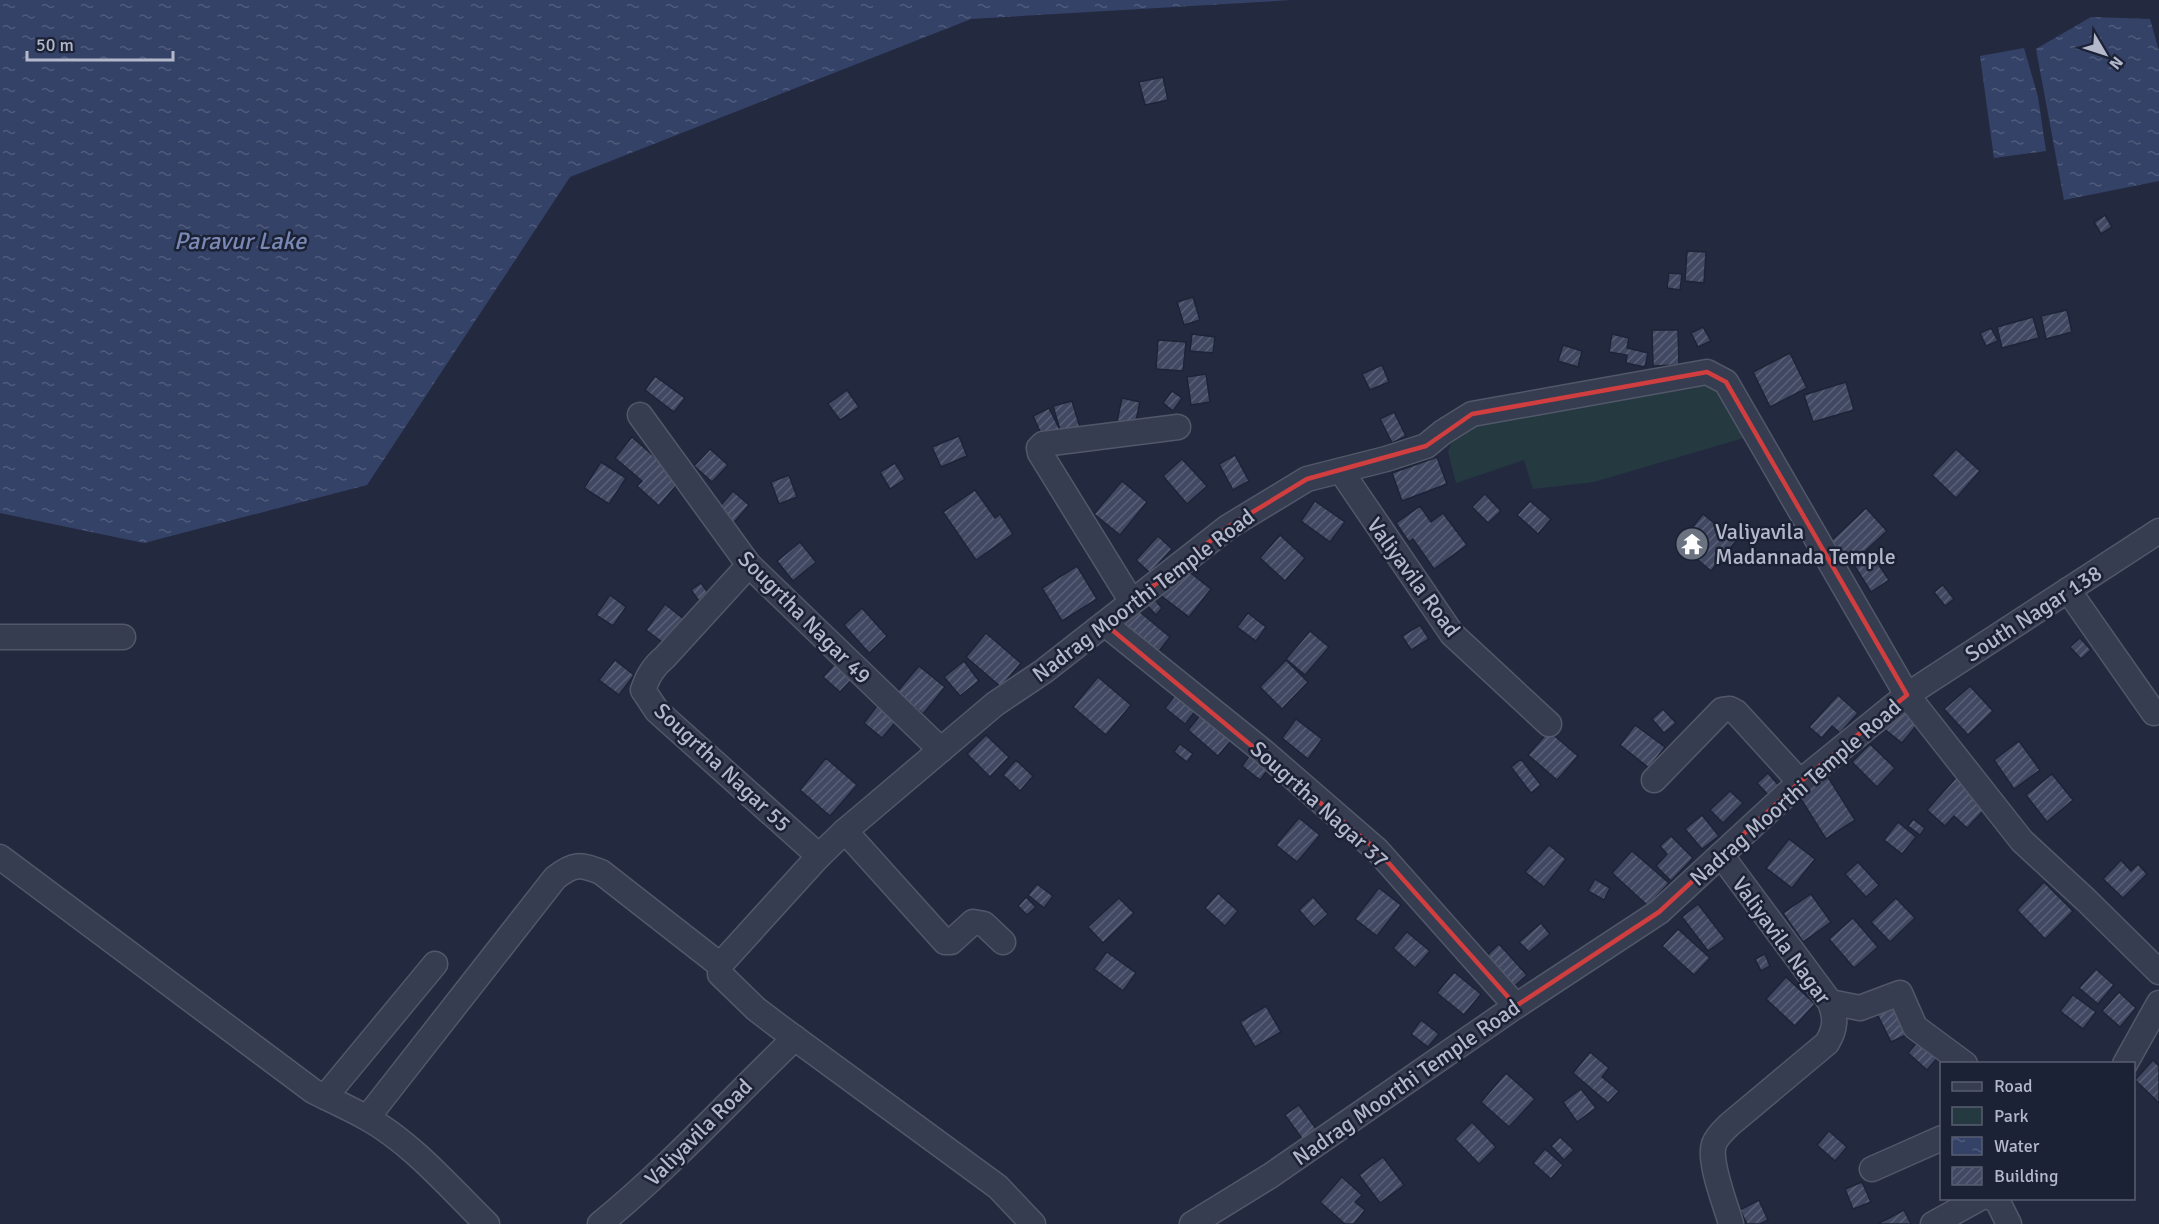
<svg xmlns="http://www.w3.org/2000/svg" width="2159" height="1224" viewBox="0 0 2159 1224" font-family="Signika,sans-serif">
<defs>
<pattern id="water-ripples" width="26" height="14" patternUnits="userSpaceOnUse" patternTransform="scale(1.5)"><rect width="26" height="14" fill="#354268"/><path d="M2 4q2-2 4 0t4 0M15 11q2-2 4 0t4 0" fill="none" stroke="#505b7c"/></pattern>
<pattern id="building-hatch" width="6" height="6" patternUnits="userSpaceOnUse" patternTransform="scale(1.5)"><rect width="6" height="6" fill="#414962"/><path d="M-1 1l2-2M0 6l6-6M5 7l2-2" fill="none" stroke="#5a6177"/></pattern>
</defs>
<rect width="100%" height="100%" fill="#232a40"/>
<!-- green -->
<path fill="#253941" d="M 1713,383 L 1747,437 L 1594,482 L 1533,489 L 1524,460 L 1456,483 L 1448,452 L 1455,433 L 1472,423 Z"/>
<!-- water -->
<g fill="url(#water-ripples)">
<path d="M 0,0 L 1291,0 L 971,19 L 570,177 L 367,485 L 144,543 L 0,513 Z"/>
<path d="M 2091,17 L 2150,19 L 2159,51 L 2159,181 L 2064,200 L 2036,49 Z"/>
<path d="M 2024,48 L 2038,97 L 2046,151 L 1994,158 L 1980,56 Z"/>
</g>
<!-- building -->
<g fill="url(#building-hatch)" stroke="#1e2437" stroke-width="1.5">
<path d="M 1163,77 L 1168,100 L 1145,105 L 1139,82 Z"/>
<path d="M 2105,215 L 2112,227 L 2101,234 L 2094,222 Z"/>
<path d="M 1687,251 L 1706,252 L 1704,283 L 1685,281 Z"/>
<path d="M 1669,273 L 1682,274 L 1680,290 L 1667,288 Z"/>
<path d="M 1193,297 L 1200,320 L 1184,325 L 1177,302 Z"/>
<path d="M 2067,310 L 2072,332 L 2046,339 L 2041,316 Z"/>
<path d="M 2033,317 L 2039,338 L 2002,348 L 1997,327 Z"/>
<path d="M 1703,327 L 1711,341 L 1698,347 L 1691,333 Z"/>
<path d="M 1991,328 L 1998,341 L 1986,346 L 1980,333 Z"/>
<path d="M 1652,330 L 1678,330 L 1679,365 L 1653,366 Z"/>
<path d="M 1192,334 L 1215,337 L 1213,353 L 1190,351 Z"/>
<path d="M 1612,334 L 1629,338 L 1627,348 L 1648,353 L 1645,367 L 1626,363 L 1627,355 L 1609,352 Z"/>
<path d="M 1158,340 L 1186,342 L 1183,371 L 1156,369 Z"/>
<path d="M 1563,345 L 1582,351 L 1578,367 L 1558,361 Z"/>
<path d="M 1790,353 L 1807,388 L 1770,407 L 1753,372 Z"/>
<path d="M 1382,365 L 1389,382 L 1370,390 L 1362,374 Z"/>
<path d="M 1206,374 L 1210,402 L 1191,405 L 1187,377 Z"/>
<path d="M 655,376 L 685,398 L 674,412 L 645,390 Z"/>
<path d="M 1846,382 L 1854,410 L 1813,422 L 1804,395 Z"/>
<path d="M 847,390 L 859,407 L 840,420 L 828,404 Z"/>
<path d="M 1172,391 L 1182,398 L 1173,411 L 1163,403 Z"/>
<path d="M 1122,398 L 1140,402 L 1135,425 L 1117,421 Z"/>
<path d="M 1072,401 L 1082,434 L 1063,440 L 1053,406 Z"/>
<path d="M 1049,408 L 1060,430 L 1043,438 L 1033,416 Z"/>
<path d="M 1394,412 L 1406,436 L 1392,443 L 1380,419 Z"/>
<path d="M 959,436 L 967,456 L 941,467 L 932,447 Z"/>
<path d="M 632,437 L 681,480 L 659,506 L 637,486 L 642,481 L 615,458 Z"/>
<path d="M 710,449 L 728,465 L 712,482 L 694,466 Z"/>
<path d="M 1956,449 L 1980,471 L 1956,498 L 1932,475 Z"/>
<path d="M 1235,455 L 1249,481 L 1233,490 L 1219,464 Z"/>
<path d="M 1437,457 L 1447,484 L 1402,501 L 1392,473 Z"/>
<path d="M 1182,459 L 1207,486 L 1187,504 L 1163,476 Z"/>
<path d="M 601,462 L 626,478 L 609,504 L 584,488 Z"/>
<path d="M 895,463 L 905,479 L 890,489 L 880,472 Z"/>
<path d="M 789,475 L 797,497 L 779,504 L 771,482 Z"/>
<path d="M 1122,481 L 1147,502 L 1120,535 L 1094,514 Z"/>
<path d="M 975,490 L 995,518 L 1000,514 L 1013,534 L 976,560 L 943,512 Z"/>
<path d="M 733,491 L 749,505 L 730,527 L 714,513 Z"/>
<path d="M 1485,494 L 1501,511 L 1488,523 L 1472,507 Z"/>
<path d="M 1315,501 L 1345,522 L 1330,542 L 1301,521 Z"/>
<path d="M 1530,501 L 1551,519 L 1538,534 L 1517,515 Z"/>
<path d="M 1420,506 L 1431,522 L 1443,513 L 1467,545 L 1434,569 L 1413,539 L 1409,542 L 1396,523 Z"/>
<path d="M 1866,508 L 1887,531 L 1852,563 L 1831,541 Z"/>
<path d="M 1703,514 L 1736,541 L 1711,571 L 1679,544 Z"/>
<path d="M 1280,535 L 1305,558 L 1285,581 L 1260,558 Z"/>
<path d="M 1158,536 L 1172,549 L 1150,573 L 1136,560 Z"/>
<path d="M 800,542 L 816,562 L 793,581 L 777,561 Z"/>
<path d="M 1871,553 L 1889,580 L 1871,592 L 1854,565 Z"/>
<path d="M 1077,566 L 1097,599 L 1062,621 L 1042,588 Z"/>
<path d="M 1183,567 L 1211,589 L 1189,617 L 1160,595 Z"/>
<path d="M 701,583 L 714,601 L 704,608 L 691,590 Z"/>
<path d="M 1943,585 L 1954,599 L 1945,606 L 1934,592 Z"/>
<path d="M 610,595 L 626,607 L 613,626 L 596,615 Z"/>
<path d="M 1151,595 L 1162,608 L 1156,615 L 1144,602 Z"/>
<path d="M 665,604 L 685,620 L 666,645 L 646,630 Z"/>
<path d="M 1134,607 L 1170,637 L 1155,656 L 1119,625 Z"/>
<path d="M 862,608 L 887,636 L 869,653 L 844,625 Z"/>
<path d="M 1248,613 L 1266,627 L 1256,641 L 1237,627 Z"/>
<path d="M 1420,625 L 1429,639 L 1411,650 L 1402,636 Z"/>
<path d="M 1310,631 L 1329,647 L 1305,675 L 1286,659 Z"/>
<path d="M 986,633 L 1021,663 L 1001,687 L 966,657 Z"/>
<path d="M 2080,638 L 2091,650 L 2081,659 L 2070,647 Z"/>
<path d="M 842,656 L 859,672 L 840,692 L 823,677 Z"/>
<path d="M 615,660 L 634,675 L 619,695 L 599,680 Z"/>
<path d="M 1286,660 L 1308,682 L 1282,709 L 1260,687 Z"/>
<path d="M 964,661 L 979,681 L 960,696 L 944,677 Z"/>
<path d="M 919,666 L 945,687 L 923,714 L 897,692 Z"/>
<path d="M 1098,677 L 1131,705 L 1106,735 L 1073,707 Z"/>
<path d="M 1970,686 L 1993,711 L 1968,735 L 1944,709 Z"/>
<path d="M 1177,693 L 1197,709 L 1185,724 L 1165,708 Z"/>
<path d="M 1838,695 L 1858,713 L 1840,733 L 1832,726 L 1822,738 L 1809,727 Z"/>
<path d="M 880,702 L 899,718 L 882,738 L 864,723 Z"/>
<path d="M 1901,704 L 1921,720 L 1902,743 L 1883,728 Z"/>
<path d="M 1663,709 L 1676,723 L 1664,733 L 1652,719 Z"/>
<path d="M 1205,710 L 1235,736 L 1218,756 L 1188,730 Z"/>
<path d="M 1296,719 L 1322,739 L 1308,759 L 1282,738 Z"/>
<path d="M 1635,725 L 1665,747 L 1649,768 L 1620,745 Z"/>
<path d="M 1549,731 L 1578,756 L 1557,780 L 1528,755 Z"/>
<path d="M 986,735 L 1009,757 L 990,777 L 967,754 Z"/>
<path d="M 2019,741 L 2040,770 L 2014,789 L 1994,760 Z"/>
<path d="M 1180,744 L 1193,754 L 1187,762 L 1174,752 Z"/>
<path d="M 1870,744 L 1895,768 L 1877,787 L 1852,762 Z"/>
<path d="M 1251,754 L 1270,767 L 1260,780 L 1242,766 Z"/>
<path d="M 826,758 L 857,785 L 830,816 L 800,790 Z"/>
<path d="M 1521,759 L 1541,785 L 1531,793 L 1511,767 Z"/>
<path d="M 1016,760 L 1033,776 L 1020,791 L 1003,775 Z"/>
<path d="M 1961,772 L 1983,792 L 1975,802 L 1984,810 L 1967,828 L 1954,816 L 1945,826 L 1927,810 Z"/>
<path d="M 1768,773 L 1781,788 L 1770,797 L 1757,783 Z"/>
<path d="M 2052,774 L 2073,800 L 2047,822 L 2026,795 Z"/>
<path d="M 1828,777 L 1855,820 L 1826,839 L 1799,796 Z"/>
<path d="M 1730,791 L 1743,803 L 1723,823 L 1710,810 Z"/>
<path d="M 1702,815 L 1719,836 L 1702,849 L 1685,829 Z"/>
<path d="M 1299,818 L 1320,835 L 1297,862 L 1276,845 Z"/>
<path d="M 1913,819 L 1925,828 L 1920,835 L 1908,826 Z"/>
<path d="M 1898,822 L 1916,837 L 1902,854 L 1884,840 Z"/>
<path d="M 1671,836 L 1693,858 L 1671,881 L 1656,866 L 1667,854 L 1660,846 Z"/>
<path d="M 1789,839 L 1815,859 L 1792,888 L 1766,868 Z"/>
<path d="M 1549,845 L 1566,859 L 1544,887 L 1525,872 Z"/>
<path d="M 1632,851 L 1669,883 L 1648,906 L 1612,873 Z"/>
<path d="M 2121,860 L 2131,871 L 2138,864 L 2147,874 L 2123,898 L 2103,879 Z"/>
<path d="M 1858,862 L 1879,885 L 1866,897 L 1845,874 Z"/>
<path d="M 1595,879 L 1610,888 L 1604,900 L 1588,891 Z"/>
<path d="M 2044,882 L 2073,911 L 2045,939 L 2017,910 Z"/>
<path d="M 1037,884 L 1053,896 L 1044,908 L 1028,895 Z"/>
<path d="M 1379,888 L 1401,905 L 1377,936 L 1355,919 Z"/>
<path d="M 1218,893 L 1238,911 L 1225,926 L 1205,908 Z"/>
<path d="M 1811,894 L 1831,922 L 1803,942 L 1783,913 Z"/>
<path d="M 1026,897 L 1036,907 L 1027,915 L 1018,906 Z"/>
<path d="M 1313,897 L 1328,914 L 1314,927 L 1299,910 Z"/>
<path d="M 1119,898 L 1134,913 L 1103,943 L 1088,927 Z"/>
<path d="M 1896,898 L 1915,918 L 1890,942 L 1871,922 Z"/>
<path d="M 1698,904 L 1725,939 L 1708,951 L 1682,917 Z"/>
<path d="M 1853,918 L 1878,947 L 1854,968 L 1829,939 Z"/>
<path d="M 1541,923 L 1550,934 L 1529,952 L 1519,942 Z"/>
<path d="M 1678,929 L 1710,958 L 1694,975 L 1662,946 Z"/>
<path d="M 1407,932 L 1430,951 L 1415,968 L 1393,948 Z"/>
<path d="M 1499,944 L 1527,975 L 1508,992 L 1480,962 Z"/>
<path d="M 1107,952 L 1136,973 L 1123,991 L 1094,969 Z"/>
<path d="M 1765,954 L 1770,966 L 1761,971 L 1755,959 Z"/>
<path d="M 2096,969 L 2114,985 L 2098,1004 L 2079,988 Z"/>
<path d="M 1454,972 L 1481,994 L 1464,1015 L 1437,993 Z"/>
<path d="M 1786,977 L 1815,1004 L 1795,1026 L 1766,999 Z"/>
<path d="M 2119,992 L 2136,1008 L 2120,1027 L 2102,1011 Z"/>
<path d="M 2073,995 L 2096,1012 L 2083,1029 L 2060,1011 Z"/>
<path d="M 1892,1003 L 1908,1034 L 1891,1042 L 1876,1012 Z"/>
<path d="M 1266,1006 L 1281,1032 L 1255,1047 L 1240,1022 Z"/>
<path d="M 1421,1020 L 1439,1034 L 1428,1047 L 1411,1034 Z"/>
<path d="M 1922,1037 L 1941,1054 L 1927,1070 L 1908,1053 Z"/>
<path d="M 1590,1052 L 1609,1068 L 1602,1077 L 1619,1091 L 1608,1103 L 1573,1073 Z"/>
<path d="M 2153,1060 L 2159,1066 L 2159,1103 L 2135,1080 Z"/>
<path d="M 1506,1073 L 1535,1099 L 1509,1127 L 1481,1102 Z"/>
<path d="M 1581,1089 L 1596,1108 L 1577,1122 L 1563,1102 Z"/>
<path d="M 1299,1105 L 1317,1130 L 1303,1140 L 1285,1115 Z"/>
<path d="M 1472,1122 L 1496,1147 L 1479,1164 L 1455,1139 Z"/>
<path d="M 1829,1131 L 1847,1147 L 1835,1161 L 1817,1145 Z"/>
<path d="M 1560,1137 L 1574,1150 L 1564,1160 L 1551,1146 Z"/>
<path d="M 1545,1149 L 1563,1165 L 1551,1179 L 1533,1163 Z"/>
<path d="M 1383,1157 L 1404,1185 L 1380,1203 L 1359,1175 Z"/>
<path d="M 1342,1177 L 1362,1195 L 1355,1202 L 1365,1210 L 1354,1224 L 1345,1224 L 1320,1202 Z"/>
<path d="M 1862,1182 L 1871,1202 L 1853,1209 L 1845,1189 Z"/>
<path d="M 1759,1200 L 1768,1220 L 1760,1224 L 1747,1224 L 1740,1210 Z"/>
<path d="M 1904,1210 L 1911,1224 L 1878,1224 Z"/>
</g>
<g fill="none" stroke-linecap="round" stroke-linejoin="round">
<defs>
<g id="minor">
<path d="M 640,415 L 749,565 L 941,750"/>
<path d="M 1341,471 L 1452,634 L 1549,724"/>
<path d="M 749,565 L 665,657 C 653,667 648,676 643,690 L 657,711 L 819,856"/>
<path d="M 2068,590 L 2154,713"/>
<path d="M 1132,602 L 1040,453 L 1039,448 L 1043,444 L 1178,427"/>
<path d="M 1105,624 L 1264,752 L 1377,850 L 1516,1006"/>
<path d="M 0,637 L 123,637"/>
<path d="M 1654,780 L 1722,710 L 1730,709 L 1736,712 L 1800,782"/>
<path d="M 845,831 L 945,942 L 951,942 L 973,922 L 984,924 L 1003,942"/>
<path d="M 1721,855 L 1830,1002 C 1836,1018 1836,1028 1827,1043 L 1729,1125 C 1723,1131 1717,1136 1714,1144 C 1708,1162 1726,1205 1731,1224"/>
<path d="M 0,857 L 313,1091 C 331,1100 349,1108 367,1118 C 413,1144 449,1187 487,1224"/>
<path d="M 1830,1002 L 1860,1008 L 1900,993 L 1915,1027 L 1965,1064"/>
<path d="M 2125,1064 L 2159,1003"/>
<path d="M 325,1097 L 435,964"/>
<path d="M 367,1118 L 555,878 C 574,863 580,864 601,872 L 720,965"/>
<path d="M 1872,1169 L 1942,1138"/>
<path d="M 1992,1198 L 1998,1202 L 2009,1224"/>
<path d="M 600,1224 C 670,1167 730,1100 795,1038"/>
<path d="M 1033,1224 L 998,1187 L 777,1025 L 756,1009 L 720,974 L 720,965 L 819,856 L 845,831 L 995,704 L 1044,671 L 1228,527 L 1307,479 L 1386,459 L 1426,446 L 1443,432 L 1472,414 L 1707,372 L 1726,382 L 1907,695 L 2022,841 L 2086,900 L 2159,972"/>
<path d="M 1192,1224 L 1270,1176 L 1516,1006 L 1659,912 L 1800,782 L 1907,695 L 2159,531"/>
<path d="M 1933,1224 L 1980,1198"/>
</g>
</defs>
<!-- minor casing -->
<use href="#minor" stroke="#52586a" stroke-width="27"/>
<!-- minor -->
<use href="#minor" stroke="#373d50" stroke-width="24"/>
</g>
<!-- marked area -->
<path fill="none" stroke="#d13e40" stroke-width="4.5" stroke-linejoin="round" d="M 1707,372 L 1726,382 L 1907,695 L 1800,782 L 1659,912 L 1516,1006 L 1377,850 L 1105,624 L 1228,527 L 1307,479 L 1426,446 L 1472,414 Z"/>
<!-- icons -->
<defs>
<symbol id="temple-disc" viewBox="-11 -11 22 22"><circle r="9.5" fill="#6b7280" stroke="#1c2235"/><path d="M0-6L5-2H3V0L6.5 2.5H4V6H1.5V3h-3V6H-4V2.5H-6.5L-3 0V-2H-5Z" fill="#fff"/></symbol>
</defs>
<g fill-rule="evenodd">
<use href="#temple-disc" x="1673" y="525" width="38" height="38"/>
</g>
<g text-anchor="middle" stroke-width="5" stroke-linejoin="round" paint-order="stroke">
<!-- poi labels -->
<g font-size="22" fill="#b3b8ca" stroke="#1c2235" text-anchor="start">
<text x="1715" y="539">Valiyavila<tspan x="1715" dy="25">Madannada Temple</tspan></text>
</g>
<!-- street labels -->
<g font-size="22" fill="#b3b8ca" stroke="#1c2235">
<text transform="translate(1414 577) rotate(54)" y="8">Valiyavila Road</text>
<text transform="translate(1143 595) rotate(-37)" y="8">Nadrag Moorthi Temple Road</text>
<text transform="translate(2033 613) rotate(-33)" y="8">South Nagar 138</text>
<text transform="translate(805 617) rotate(45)" y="8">Sougrtha Nagar 49</text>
<text transform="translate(723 767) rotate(43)" y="8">Sougrtha Nagar 55</text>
<text transform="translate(1795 792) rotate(-41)" y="8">Nadrag Moorthi Temple Road</text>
<text transform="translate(1320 804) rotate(42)" y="8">Sougrtha Nagar 37</text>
<text transform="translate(1782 940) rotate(54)" y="8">Valiyavila Nagar</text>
<text transform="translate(1406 1082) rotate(-35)" y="8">Nadrag Moorthi Temple Road</text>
<text transform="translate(698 1132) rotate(-45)" y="8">Valiyavila Road</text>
</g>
<!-- water labels -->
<g font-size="24" font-style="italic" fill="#7988b4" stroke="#1c2235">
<text x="240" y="249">Paravur Lake</text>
</g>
</g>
<!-- legend -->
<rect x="1940" y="1062" width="195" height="138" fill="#1c2235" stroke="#585e71" stroke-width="1.5"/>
<rect x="1952" y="1082" width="30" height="9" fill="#373d50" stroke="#585e71" stroke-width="1.5"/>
<text x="1994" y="1092" font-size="18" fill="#b3b8ca">Road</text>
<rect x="1952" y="1107" width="30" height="18" fill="#253941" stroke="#585e71" stroke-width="1.5"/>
<text x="1994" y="1122" font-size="18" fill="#b3b8ca">Park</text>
<rect x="1952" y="1137" width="30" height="18" fill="url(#water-ripples)" stroke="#585e71" stroke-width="1.5"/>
<text x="1994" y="1152" font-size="18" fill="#b3b8ca">Water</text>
<rect x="1952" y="1167" width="30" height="18" fill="url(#building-hatch)" stroke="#585e71" stroke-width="1.5"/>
<text x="1994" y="1182" font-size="18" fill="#b3b8ca">Building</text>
<!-- north arrow -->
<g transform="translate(2105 54) rotate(129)" stroke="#1c2235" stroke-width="4.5" paint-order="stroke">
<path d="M0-4.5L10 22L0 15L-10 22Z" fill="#b3b8ca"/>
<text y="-9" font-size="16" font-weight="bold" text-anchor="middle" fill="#b3b8ca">N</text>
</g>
<!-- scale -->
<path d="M27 51v9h146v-9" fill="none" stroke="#b3b8ca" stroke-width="3"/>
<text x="36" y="51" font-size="18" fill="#b3b8ca" stroke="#1c2235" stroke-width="4.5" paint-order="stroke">50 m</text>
</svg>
